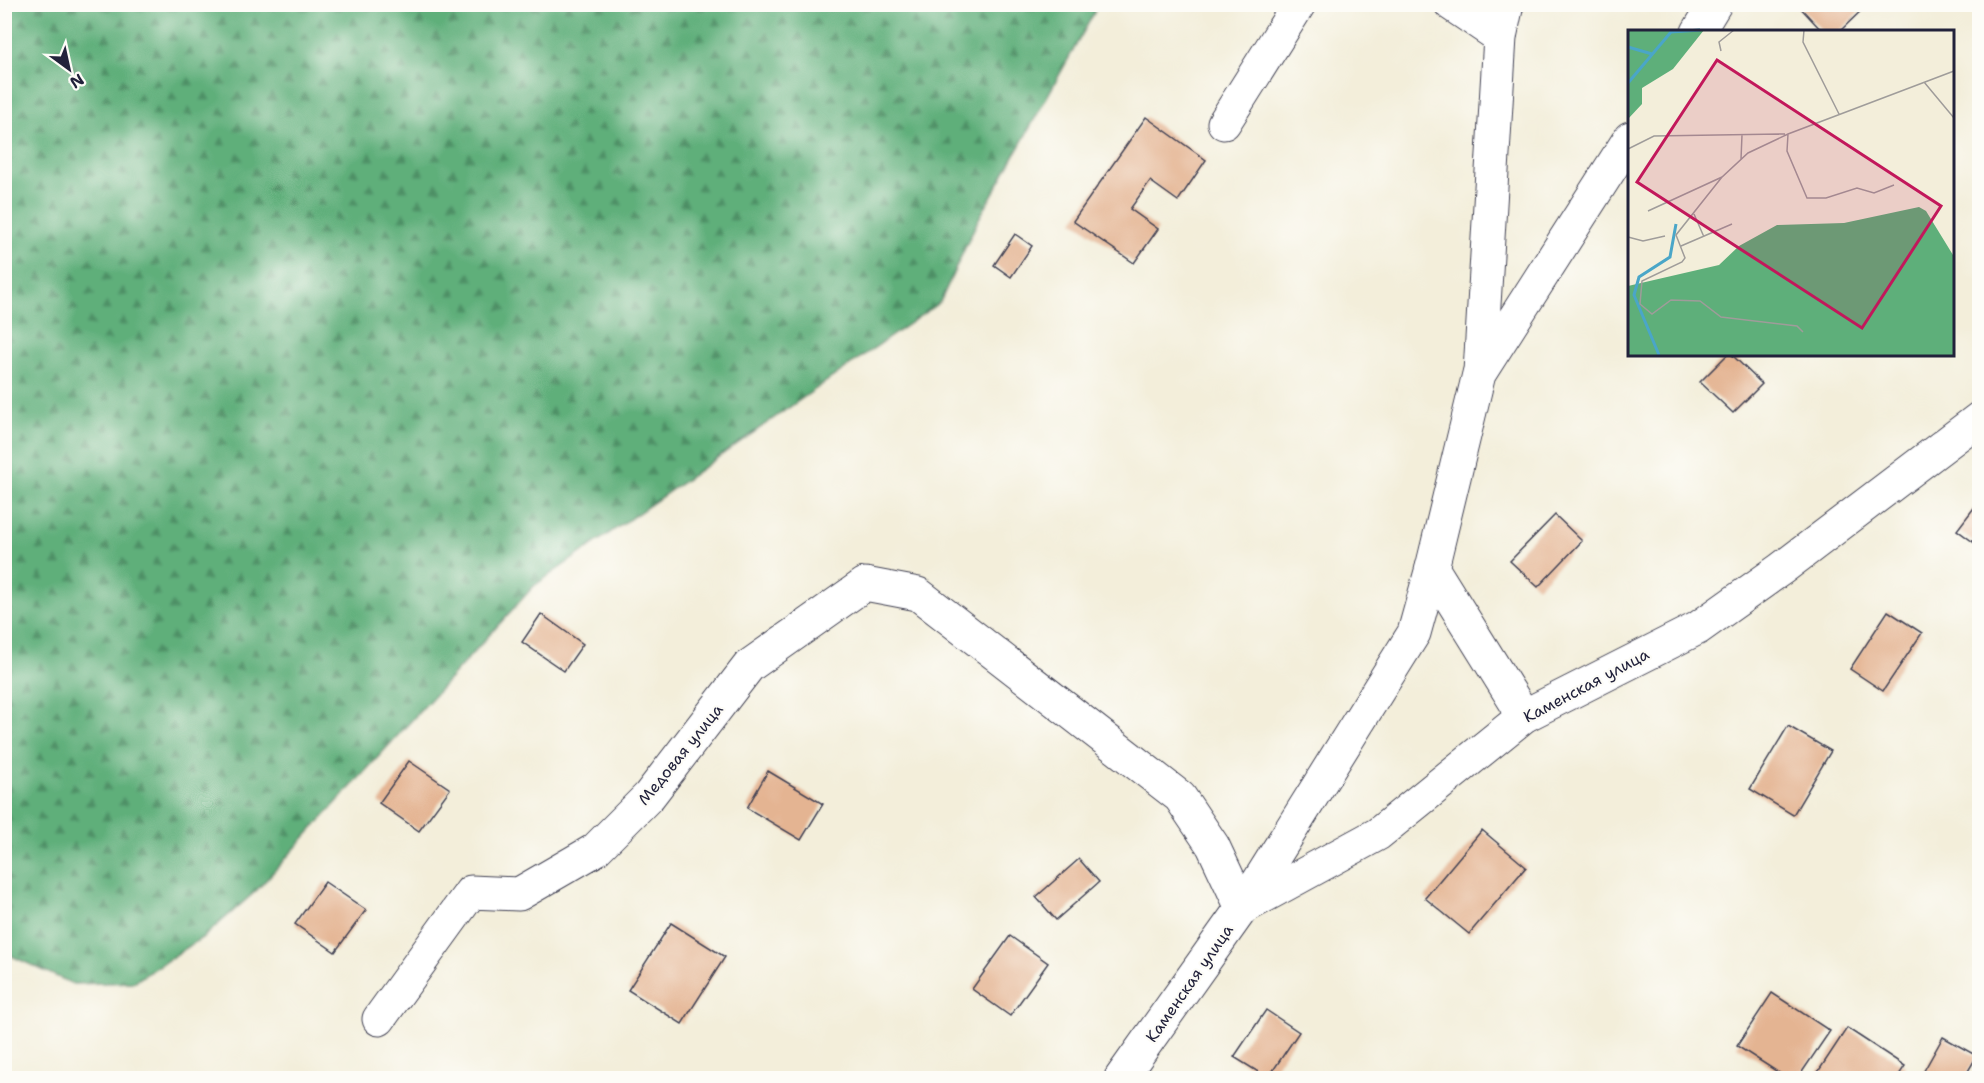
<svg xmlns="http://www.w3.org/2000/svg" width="1984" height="1083" viewBox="0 0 1984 1083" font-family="'Shantell Sans',sans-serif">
<defs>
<pattern id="forest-firs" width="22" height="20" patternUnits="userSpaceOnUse" patternTransform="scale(1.5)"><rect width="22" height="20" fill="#5eaf7a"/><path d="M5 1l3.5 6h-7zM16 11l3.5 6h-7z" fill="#4d8e65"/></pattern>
</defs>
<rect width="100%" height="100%" fill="#fdfcf7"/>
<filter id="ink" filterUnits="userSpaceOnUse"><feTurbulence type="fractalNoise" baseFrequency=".0167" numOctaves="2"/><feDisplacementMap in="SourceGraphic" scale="12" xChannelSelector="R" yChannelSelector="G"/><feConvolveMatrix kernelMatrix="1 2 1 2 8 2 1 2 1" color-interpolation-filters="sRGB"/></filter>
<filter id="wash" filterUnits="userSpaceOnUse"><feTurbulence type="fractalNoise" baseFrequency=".008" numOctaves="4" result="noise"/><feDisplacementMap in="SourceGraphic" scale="24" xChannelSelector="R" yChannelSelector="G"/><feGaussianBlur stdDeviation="1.35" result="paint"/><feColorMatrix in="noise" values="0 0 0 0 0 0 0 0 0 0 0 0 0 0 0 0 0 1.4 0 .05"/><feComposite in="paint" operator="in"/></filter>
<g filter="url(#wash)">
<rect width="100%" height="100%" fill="#f3eeda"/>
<!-- forest -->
<path fill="url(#forest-firs)" stroke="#40685a" stroke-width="1.5" d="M 5,4 L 1096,4 L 1096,5 L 1094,13 L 977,222 L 940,302 L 534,586 L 256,891 L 205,936 L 134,982 L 73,984 L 5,953 Z"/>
<g id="blocks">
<!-- building -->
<g fill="#e4b492">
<path d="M 1797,4 L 1868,4 L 1839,32 L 1823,32 Z"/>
<path d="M 1146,117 L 1206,160 L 1178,201 L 1150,181 L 1130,209 L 1158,229 L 1134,263 L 1073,221 Z"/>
<path d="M 1015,234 L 1032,246 L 1011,277 L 994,265 Z"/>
<path d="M 1728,354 L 1731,354 L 1762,384 L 1733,413 L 1700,382 Z"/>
<path d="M 1980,500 L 1980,547 L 1957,530 Z"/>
<path d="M 1555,515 L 1582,541 L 1538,587 L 1510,561 Z"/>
<path d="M 1888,611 L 1922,633 L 1883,691 L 1850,669 Z"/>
<path d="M 541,614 L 583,644 L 564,671 L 522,642 Z"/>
<path d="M 1788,726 L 1831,751 L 1793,815 L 1750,789 Z"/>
<path d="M 409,761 L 450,789 L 419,831 L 379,803 Z"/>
<path d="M 768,771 L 823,804 L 801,840 L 747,808 Z"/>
<path d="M 1482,830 L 1526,867 L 1469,934 L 1425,898 Z"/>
<path d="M 1079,859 L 1099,882 L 1056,920 L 1036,897 Z"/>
<path d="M 325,882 L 366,910 L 335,952 L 295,924 Z"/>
<path d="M 671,923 L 725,957 L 682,1024 L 628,990 Z"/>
<path d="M 1010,936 L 1048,963 L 1010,1016 L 972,989 Z"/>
<path d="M 1772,993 L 1830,1031 L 1798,1078 L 1787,1078 L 1737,1046 Z"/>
<path d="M 1266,1010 L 1299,1032 L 1268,1078 L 1234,1057 Z"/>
<path d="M 1847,1028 L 1905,1066 L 1897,1078 L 1814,1078 Z"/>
<path d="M 1943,1037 L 1977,1056 L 1964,1078 L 1920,1078 Z"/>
</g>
</g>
</g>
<g filter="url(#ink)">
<use href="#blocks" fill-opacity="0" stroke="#414153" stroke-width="1.5"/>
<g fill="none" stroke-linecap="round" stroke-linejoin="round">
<defs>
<g id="minor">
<path d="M 1451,4 L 1500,37"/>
<path d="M 1698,32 L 1715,4"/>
<path d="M 1224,123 L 1299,4"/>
<path d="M 1480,372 L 1500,37 L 1507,4"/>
<path d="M 1432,568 L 1524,716"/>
<path d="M 1244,907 L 1378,834 L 1524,716 L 1698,628 L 1781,569 L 1980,418"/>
<path d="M 379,1019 L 471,892 L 519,894 L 595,850 L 649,796 L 749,666 L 865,584 L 918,594 L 1180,797 L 1213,846 L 1242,908"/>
<path d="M 1121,1078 L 1242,908 L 1414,633 L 1432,568 L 1479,374 L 1630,138"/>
</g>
</defs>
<!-- minor casing -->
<use href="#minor" stroke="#414153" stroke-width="35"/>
<!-- minor -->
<use href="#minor" stroke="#fff" stroke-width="33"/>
</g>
</g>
<g text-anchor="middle" stroke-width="4.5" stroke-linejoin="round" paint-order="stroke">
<!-- street labels -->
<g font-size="16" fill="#22223b" stroke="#fdfcf7">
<text transform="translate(1586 685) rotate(-28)" y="6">Каменская улица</text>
<text transform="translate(680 754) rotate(-51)" y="6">Медовая улица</text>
<text transform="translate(1189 983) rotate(-55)" y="6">Каменская улица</text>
</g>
</g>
<!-- overview -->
<g transform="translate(1628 30)">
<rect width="326" height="326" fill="#f3eeda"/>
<path d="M 0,0 L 76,0 L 45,39 L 14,58 L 14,74 L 0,89 ZM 291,177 L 298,181 L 325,225 L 325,325 L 0,325 L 0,256 L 91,235 L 111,216 L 149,195 L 216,193 Z" fill="#5eaf7a"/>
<path fill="none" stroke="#4aa6c8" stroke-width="3" d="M 0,17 L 24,24M 0,53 L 43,2 L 72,0M 31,325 L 6,265 L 11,247 L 42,227 L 48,194"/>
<path fill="none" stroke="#9f9c9a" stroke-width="1.5" d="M 176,0 L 175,12 L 211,84M 93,21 L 91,12 L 106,0M 296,52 L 326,88M 160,104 L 159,121 L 179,168 L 198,168 L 229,158 L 246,163 L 266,155M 0,119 L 26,106 L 157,104M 113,129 L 114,105M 94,147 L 48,205 L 57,228 L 54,232 L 14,251 L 12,274 L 24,284 L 43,270 L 72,271 L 93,287 L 169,296 L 175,302M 20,181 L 94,147 L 120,123 L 160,104 L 326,41M 66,184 L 76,207M 0,207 L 15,211 L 37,206M 53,216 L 104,194"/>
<path fill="#c2185b" fill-opacity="0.15" stroke="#c2185b" stroke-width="3" d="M 89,30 L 313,176 L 234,298 L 9,152 Z"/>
<rect width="326" height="326" fill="none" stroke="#22223b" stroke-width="3"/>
</g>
<!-- margin -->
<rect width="1984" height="1083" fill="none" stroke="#fdfcf7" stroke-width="24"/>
<!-- north arrow -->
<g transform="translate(69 69) rotate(147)" stroke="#fdfcf7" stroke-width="4.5" paint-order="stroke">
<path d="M0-4.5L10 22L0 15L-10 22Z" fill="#22223b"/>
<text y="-9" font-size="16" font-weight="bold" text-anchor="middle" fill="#22223b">N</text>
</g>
</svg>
